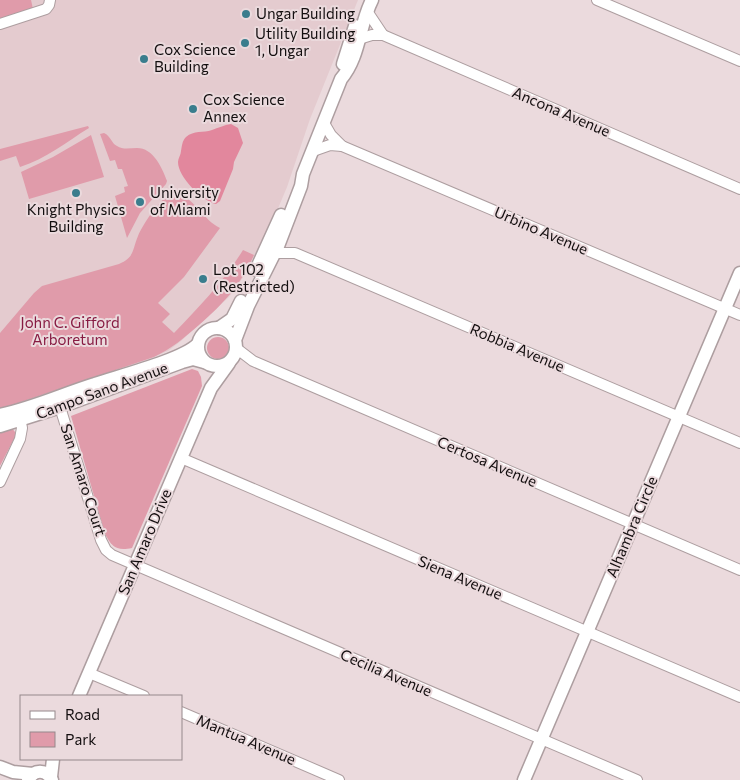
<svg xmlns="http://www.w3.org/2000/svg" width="740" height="780" viewBox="0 0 740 780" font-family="Commissioner,sans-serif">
<rect width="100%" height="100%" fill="#ebdadd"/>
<!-- built -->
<path fill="#e4cbcf" d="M 0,0 L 358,0 L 310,119 L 287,187 L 274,218 L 242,279 L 229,297 L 181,341 L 168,351 L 154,357 L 0,409 Z"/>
<!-- green -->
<g fill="#e09baa">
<path d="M 0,0 L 31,0 L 33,9 L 0,19 Z"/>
<path d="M 88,126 L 89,128 C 66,142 46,159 20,167 L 16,156 L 0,161 L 0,149 Z"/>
<path d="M 104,133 C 111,136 111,143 117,146 C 123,150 130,148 137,148 C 153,148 162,167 167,181 L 166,184 L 140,213 L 127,238 L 115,196 L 125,192 L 124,187 L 128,186 L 122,169 L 118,169 L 115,160 L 110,161 L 100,134 Z"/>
<path d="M 91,135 L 104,177 L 29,199 L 21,172 L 53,157 Z"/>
<path d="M 175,192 C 194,197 203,220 220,228 L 184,277 L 158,303 L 170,314 L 162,322 L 174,333 C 199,307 224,281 243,250 L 254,255 C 240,286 224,303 199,325 C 184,338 171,349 154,357 L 0,409 L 0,333 L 34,293 L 42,286 L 119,264 C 135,257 132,250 138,236 C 143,224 162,195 175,192 Z"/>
<circle cx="218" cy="348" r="11"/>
<path d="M 192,369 L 198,371 L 201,377 L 202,386 L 132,548 C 116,551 112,547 105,534 L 71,416 Z"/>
<path d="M 12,428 L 15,432 L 15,437 L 0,466 L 0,429 Z"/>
</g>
<!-- forest -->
<path fill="#e2879d" d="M 231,124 L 238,128 L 243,143 L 234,162 L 233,169 L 220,201 L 216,204 C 202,201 178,177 178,162 C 178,158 181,155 181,151 C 182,146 182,141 186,137 C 194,130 203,133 212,130 C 218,128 224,125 231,124 Z"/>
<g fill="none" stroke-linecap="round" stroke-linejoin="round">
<defs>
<g id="minor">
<path d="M 597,0 L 740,61"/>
<path d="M 367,11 L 383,35"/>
<path d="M 0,24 L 46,9 L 49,5 L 50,0"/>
<path d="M 359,39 L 372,35 L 383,35 L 740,189"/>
<path d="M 324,123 L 331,135 L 342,146 L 740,315"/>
<path d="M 313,151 L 330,145 L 342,146"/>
<path d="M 274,253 L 295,253 L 740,443"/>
<path d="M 236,348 L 253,361 L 740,570"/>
<path d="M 60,407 L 101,540 L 106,550 L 112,555 L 637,780"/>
<path d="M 181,458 L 740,697"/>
<path d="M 0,482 L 20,439 L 22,428 L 19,413"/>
<path d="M 89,673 L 144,696"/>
<path d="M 181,712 L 339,780"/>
</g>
<g id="tertiary">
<path d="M 343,64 L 355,26"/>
<path d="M 256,270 L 281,215"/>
<circle cx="217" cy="347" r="19"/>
<path d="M 219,328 L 232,319 L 241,301"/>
<path d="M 235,340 L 248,306 L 278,246 L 301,186 L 303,174 L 341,79 C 360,57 359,25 372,0"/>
<path d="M 0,415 C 33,408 63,394 95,384 C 118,376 182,360 198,344"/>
<path d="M 0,426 L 60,407 L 182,362 L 193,359 L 204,362"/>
<path d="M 79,696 L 211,388 L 229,363"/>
<path d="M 0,767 L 13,772 L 33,774"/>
<path d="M 51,777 L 53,759"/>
<path d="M 28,780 C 34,769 46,769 52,780"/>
<path d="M 524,780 L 740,273"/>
</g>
</defs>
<!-- minor casing -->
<use href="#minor" stroke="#ad9ea0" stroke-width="12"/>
<!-- tertiary casing -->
<use href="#tertiary" stroke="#ad9ea0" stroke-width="15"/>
<!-- minor -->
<use href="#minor" stroke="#fff" stroke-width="10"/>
<!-- tertiary -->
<use href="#tertiary" stroke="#fff" stroke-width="12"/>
</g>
<!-- markers -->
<g fill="#3a7d8d" stroke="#ebdadd" stroke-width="2">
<circle cx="246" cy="14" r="5"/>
<circle cx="245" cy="43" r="5"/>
<circle cx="144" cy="59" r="5"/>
<circle cx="193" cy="109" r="5"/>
<circle cx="76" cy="193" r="5"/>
<circle cx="140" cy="202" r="5"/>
<circle cx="203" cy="279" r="5"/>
</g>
<g text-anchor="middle" stroke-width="4" stroke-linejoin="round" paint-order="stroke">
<!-- poi labels -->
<g font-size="15" fill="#130e0f" stroke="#ebdadd" text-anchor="start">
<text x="256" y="19">Ungar Building</text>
<text x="255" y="39">Utility Building<tspan x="255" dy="17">1, Ungar</tspan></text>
<text x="154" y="55">Cox Science<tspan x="154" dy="17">Building</tspan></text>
<text x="203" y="105">Cox Science<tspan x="203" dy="17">Annex</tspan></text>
<text x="150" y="198">University<tspan x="150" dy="17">of Miami</tspan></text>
<text x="76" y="215" text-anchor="middle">Knight Physics<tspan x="76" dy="17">Building</tspan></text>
<text x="213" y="275">Lot 102<tspan x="213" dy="17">(Restricted)</tspan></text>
</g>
<!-- street labels -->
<g font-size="15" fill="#130e0f" stroke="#ebdadd">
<text transform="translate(561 112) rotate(23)" y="5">Ancona Avenue</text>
<text transform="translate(541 231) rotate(23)" y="5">Urbino Avenue</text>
<text transform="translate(517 348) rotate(23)" y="5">Robbia Avenue</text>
<text transform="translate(102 391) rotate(-20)" y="5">Campo Sano Avenue</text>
<text transform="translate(487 462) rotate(23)" y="5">Certosa Avenue</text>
<text transform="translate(83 480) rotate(72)" y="5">San Amaro Court</text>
<text transform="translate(632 527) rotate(-67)" y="5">Alhambra Circle</text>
<text transform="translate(145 542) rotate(-67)" y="5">San Amaro Drive</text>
<text transform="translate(460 578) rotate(23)" y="5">Siena Avenue</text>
<text transform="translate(386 673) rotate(23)" y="5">Cecilia Avenue</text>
<text transform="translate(246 740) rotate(23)" y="5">Mantua Avenue</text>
</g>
<!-- park labels -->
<g font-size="15" fill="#871b42" stroke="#ebdadd">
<text x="70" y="328">John C. Gifford<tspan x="70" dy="17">Arboretum</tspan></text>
</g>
</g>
<!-- legend -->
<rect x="20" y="695" width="162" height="65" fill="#ebdadd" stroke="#95888b"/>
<rect x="30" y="711" width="25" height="8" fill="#ffffff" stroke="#95888b"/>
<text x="65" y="720" font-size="15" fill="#130e0f">Road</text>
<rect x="30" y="732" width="25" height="15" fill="#e09baa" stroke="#95888b"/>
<text x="65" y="745" font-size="15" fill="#130e0f">Park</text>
</svg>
